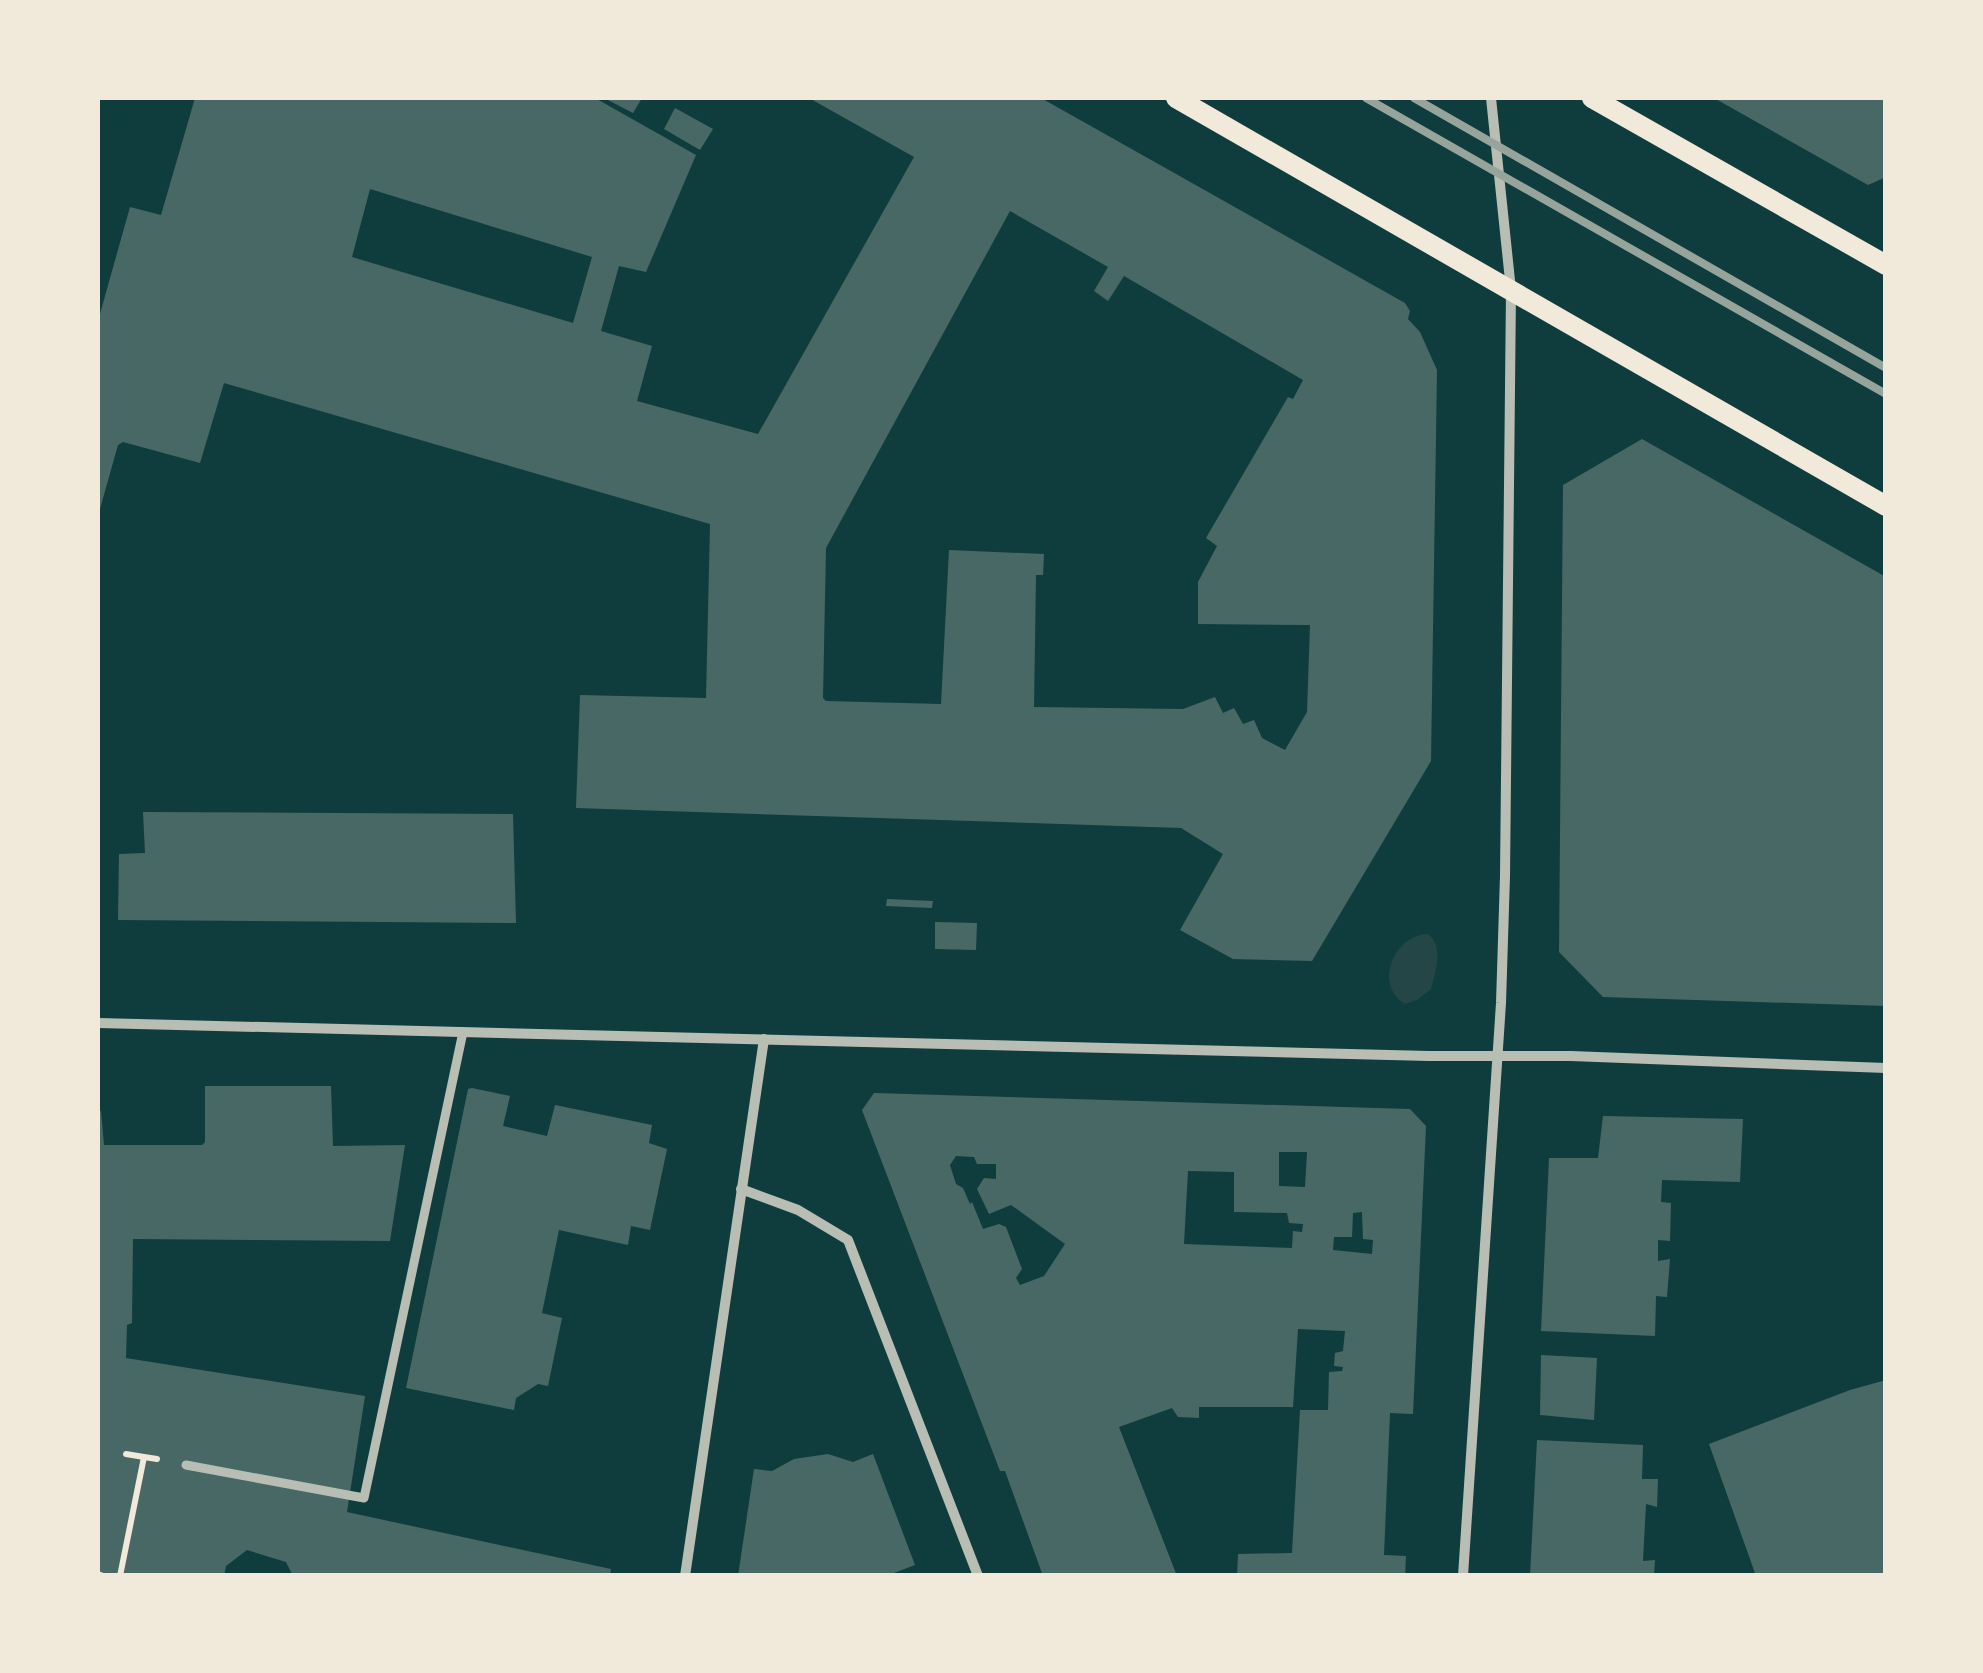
<svg xmlns="http://www.w3.org/2000/svg" width="1983" height="1673" viewBox="0 0 1983 1673" font-family="Rubik,sans-serif">
<rect width="100%" height="100%" fill="#0f3d3e"/>
<!-- green -->
<path fill="#244646" d="M 1428,934 C 1444,947 1436,971 1431,989 L 1417,1000 L 1405,1004 C 1373,984 1394,935 1428,934 Z"/>
<!-- building -->
<g fill="#486865" fill-rule="evenodd">
<path d="M 195,98 L 595,98 L 696,155 L 646,272 L 619,266 L 601,331 L 652,346 L 637,401 L 758,434 L 914,157 L 809,98 L 1041,98 L 1405,303 L 1410,311 L 1408,319 L 1420,332 L 1437,370 L 1431,761 L 1312,961 L 1233,959 L 1180,930 L 1223,854 L 1181,828 L 576,808 L 580,695 L 706,698 L 710,524 L 224,383 L 200,463 L 123,442 L 118,445 L 98,516 L 98,321 L 130,207 L 161,215 ZM 370,189 L 592,257 L 573,323 L 352,257 ZM 1010,211 L 1108,267 L 1094,291 L 1108,301 L 1124,276 L 1303,380 L 1293,399 L 1288,397 L 1206,538 L 1217,546 L 1198,582 L 1198,624 L 1310,625 L 1307,712 L 1285,750 L 1262,738 L 1254,720 L 1243,724 L 1234,708 L 1223,713 L 1215,697 L 1183,709 L 1034,707 L 1036,575 L 1043,575 L 1044,554 L 949,550 L 941,704 L 826,701 L 823,698 L 826,548 Z"/>
<path d="M 604,98 L 642,98 L 633,113 Z"/>
<path d="M 1714,98 L 1886,98 L 1886,177 L 1868,185 Z"/>
<path d="M 675,108 L 713,129 L 700,150 L 664,129 Z"/>
<path d="M 1642,439 L 1886,577 L 1886,1006 L 1603,997 L 1559,952 L 1563,485 Z"/>
<path d="M 143,812 L 513,814 L 516,923 L 118,920 L 119,854 L 145,853 Z"/>
<path d="M 887,899 L 933,901 L 932,908 L 886,906 Z"/>
<path d="M 935,922 L 977,923 L 976,950 L 935,949 Z"/>
<path d="M 205,1086 L 331,1086 L 333,1146 L 405,1145 L 390,1241 L 133,1239 L 132,1323 L 127,1325 L 126,1358 L 365,1396 L 347,1512 L 611,1569 L 610,1576 L 293,1576 L 286,1562 L 247,1550 L 226,1566 L 224,1576 L 98,1576 L 98,1111 L 101,1111 L 104,1145 L 202,1145 L 205,1142 Z"/>
<path d="M 472,1088 L 510,1096 L 503,1126 L 547,1136 L 555,1105 L 652,1125 L 649,1143 L 667,1149 L 650,1230 L 631,1226 L 628,1245 L 559,1230 L 542,1313 L 562,1318 L 548,1386 L 538,1384 L 516,1398 L 514,1410 L 406,1388 L 468,1089 Z"/>
<path d="M 874,1093 L 1410,1109 L 1426,1126 L 1413,1414 L 1390,1413 L 1384,1555 L 1406,1556 L 1405,1576 L 1237,1576 L 1238,1554 L 1292,1553 L 1300,1410 L 1328,1410 L 1329,1372 L 1342,1371 L 1343,1367 L 1334,1366 L 1335,1353 L 1343,1351 L 1345,1331 L 1298,1329 L 1293,1407 L 1199,1407 L 1199,1418 L 1178,1417 L 1172,1408 L 1119,1427 L 1177,1576 L 1043,1576 L 1005,1471 L 1000,1471 L 862,1110 ZM 1279,1152 L 1307,1152 L 1305,1187 L 1279,1186 ZM 956,1156 L 974,1157 L 977,1164 L 996,1164 L 996,1179 L 984,1178 L 977,1189 L 989,1214 L 1011,1205 L 1065,1244 L 1044,1276 L 1020,1285 L 1016,1278 L 1022,1269 L 1006,1227 L 999,1224 L 983,1229 L 972,1202 L 970,1204 L 963,1188 L 956,1184 L 950,1165 ZM 1188,1171 L 1234,1172 L 1234,1212 L 1287,1213 L 1289,1223 L 1303,1224 L 1302,1232 L 1293,1231 L 1292,1248 L 1184,1244 ZM 1362,1212 L 1363,1239 L 1373,1240 L 1372,1254 L 1333,1250 L 1334,1237 L 1352,1237 L 1353,1213 Z"/>
<path d="M 1603,1116 L 1743,1119 L 1740,1182 L 1662,1180 L 1661,1202 L 1671,1203 L 1670,1241 L 1658,1240 L 1658,1261 L 1670,1259 L 1667,1297 L 1656,1296 L 1655,1336 L 1541,1331 L 1549,1158 L 1598,1158 Z"/>
<path d="M 1541,1355 L 1597,1358 L 1594,1420 L 1540,1415 Z"/>
<path d="M 1886,1380 L 1886,1576 L 1756,1576 L 1709,1444 L 1850,1390 Z"/>
<path d="M 1537,1440 L 1643,1445 L 1642,1479 L 1658,1479 L 1657,1507 L 1646,1504 L 1643,1561 L 1655,1560 L 1654,1576 L 1530,1576 Z"/>
<path d="M 828,1454 L 853,1462 L 873,1454 L 915,1565 L 886,1576 L 738,1576 L 754,1469 L 772,1471 L 794,1459 Z"/>
</g>
<g fill="none" stroke-linecap="round" stroke-linejoin="round">
<!-- path -->
<g stroke="#f1e9da" stroke-width="6">
<path d="M 126,1454 L 144,1457"/>
<path d="M 98,1574 L 103,1576"/>
<path d="M 120,1576 L 144,1457 L 157,1459"/>
</g>
<!-- pedestrian -->
<path stroke="#b8beb3" stroke-width="9" d="M 186,1465 L 364,1498 L 463,1032"/>
<!-- minor -->
<g stroke="#b8beb3" stroke-width="10">
<path d="M 98,1023 L 1429,1056 L 1571,1056 L 1886,1068"/>
<path d="M 741,1189 L 798,1210 L 848,1240 L 978,1576"/>
<path d="M 685,1576 L 764,1039"/>
<path d="M 1463,1576 L 1501,1003 L 1505,876 L 1511,290 L 1491,98"/>
</g>
<!-- secondary -->
<g stroke="#f1e9da" stroke-width="20">
<path d="M 1176,98 L 1886,506"/>
<path d="M 1592,98 L 1886,265"/>
</g>
<!-- rail -->
<g stroke="#97a49c" stroke-width="8">
<path d="M 1366,98 L 1886,394"/>
<path d="M 1414,98 L 1886,368"/>
</g>
</g>
<!-- border -->
<rect width="1983" height="1673" fill="none" stroke="#f1e9da" stroke-width="200"/>
</svg>
